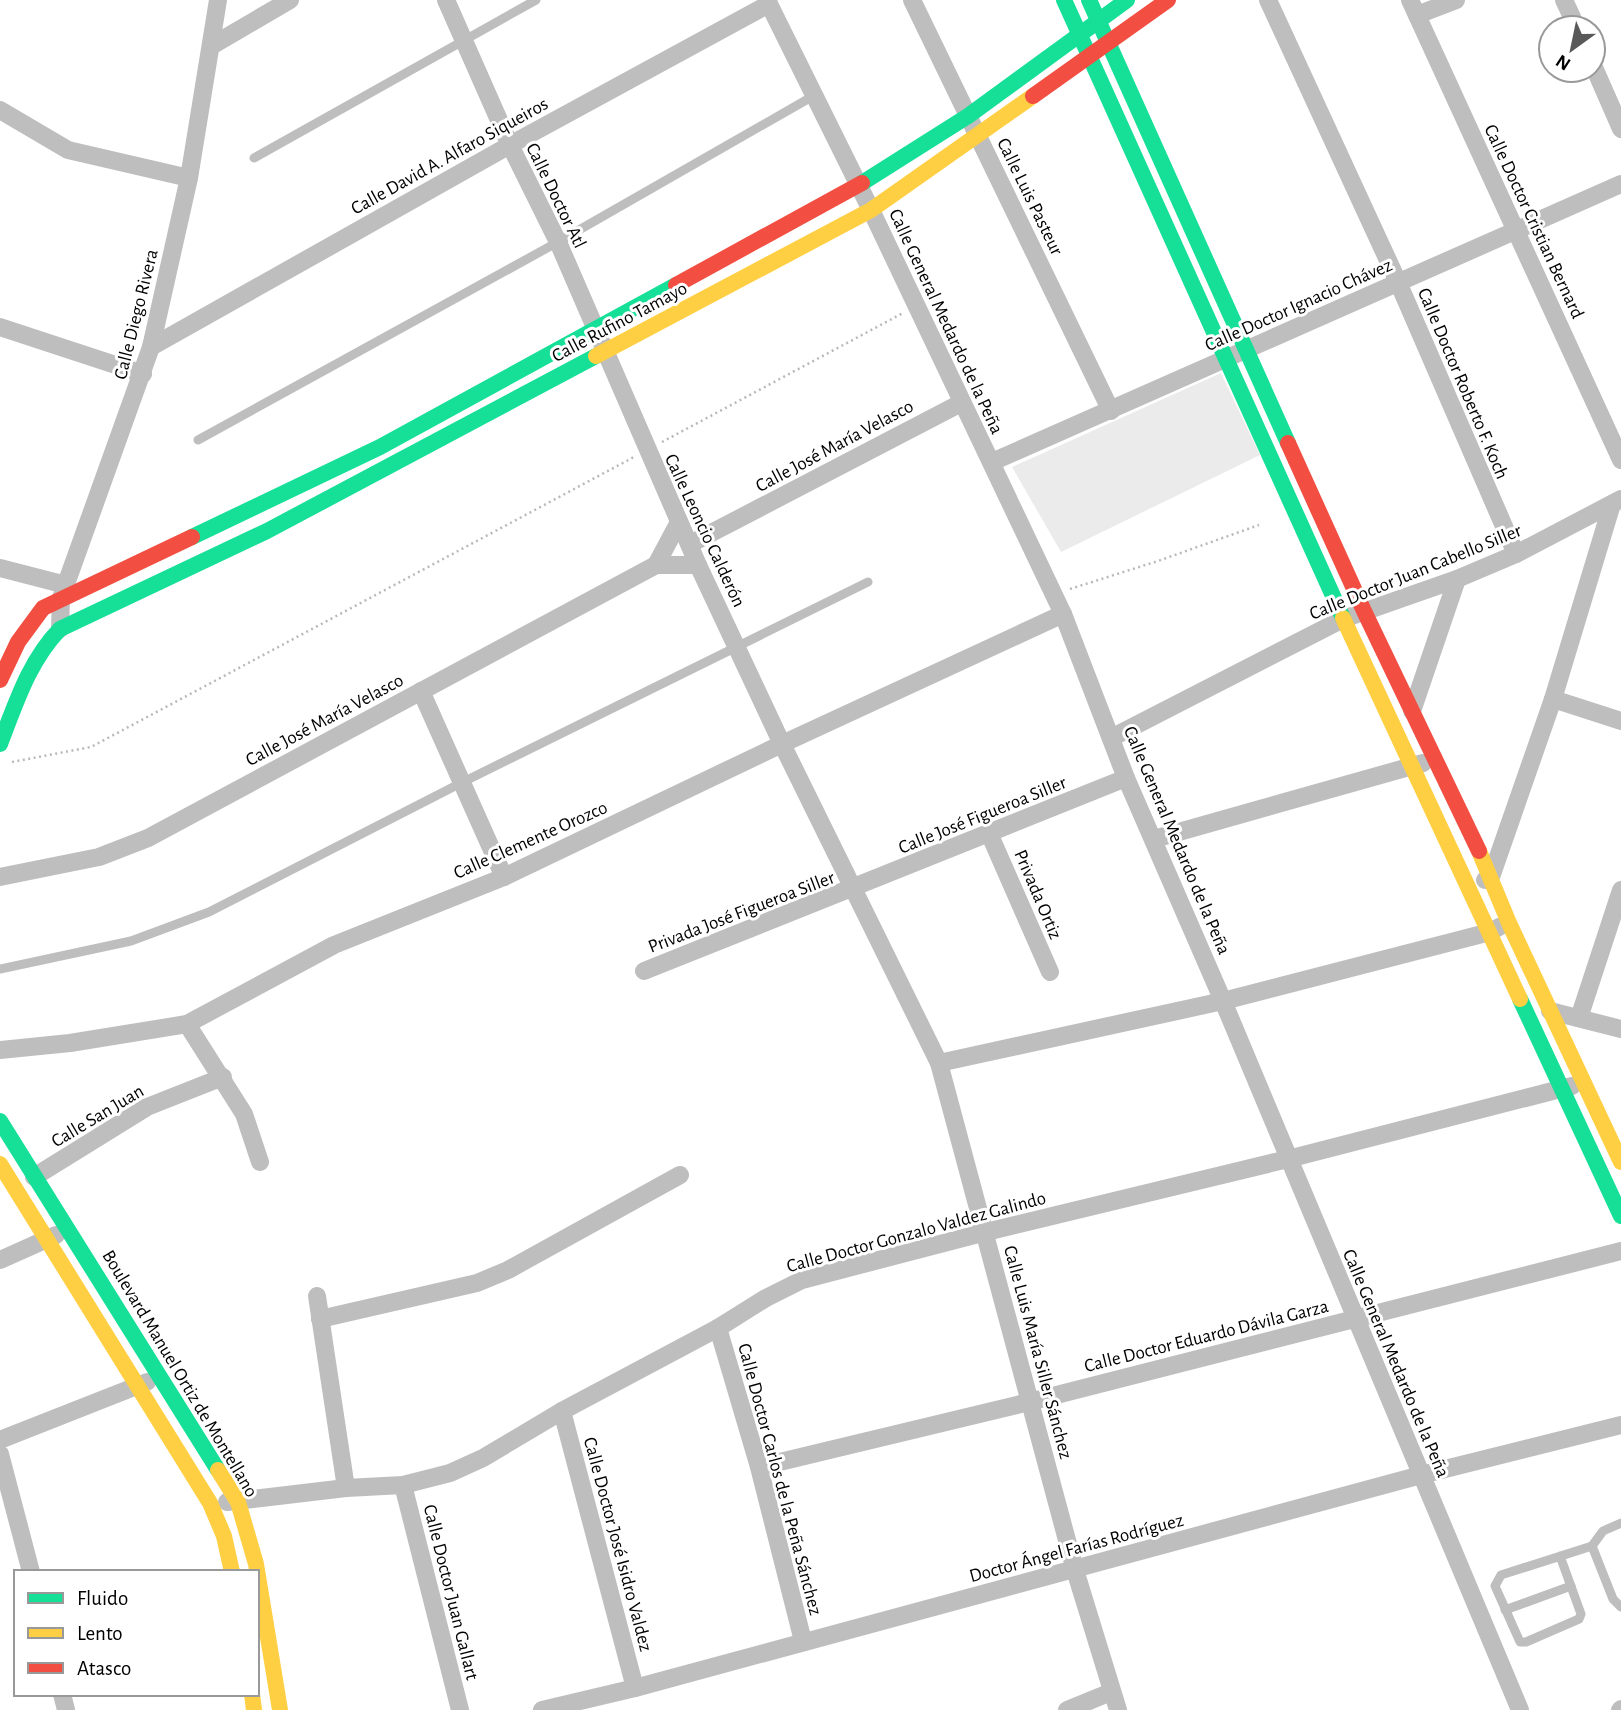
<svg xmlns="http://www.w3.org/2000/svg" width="1621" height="1710" viewBox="0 0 1621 1710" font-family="'Alegreya Sans',sans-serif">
<rect width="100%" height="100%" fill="#fff"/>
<!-- green -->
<path fill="#ebebeb" d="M 1221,373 L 1260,455 L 1061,552 L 1012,467 Z"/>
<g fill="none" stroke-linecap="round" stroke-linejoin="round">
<!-- path -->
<g stroke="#b9b9b9" stroke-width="2.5" stroke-dasharray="2 3.5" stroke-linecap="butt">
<path d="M 662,442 L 903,313"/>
<path d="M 1070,589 L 1158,561 L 1259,525"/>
<path d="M 12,762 L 91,747 L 634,457"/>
</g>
<!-- lane -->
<g stroke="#bebebe" stroke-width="9">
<path d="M 254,158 L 536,0"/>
<path d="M 198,440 L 558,242 L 815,95"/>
<path d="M 0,969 L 131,941 L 209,912 L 461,783 L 868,582"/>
<path d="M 1621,1523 L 1603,1531 L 1592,1546 L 1613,1599 L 1621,1607"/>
<path d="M 1560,1556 L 1581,1614 L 1579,1619 L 1526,1642 L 1520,1642 L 1495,1586 L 1501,1575 L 1592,1546"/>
<path d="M 1505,1610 L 1571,1586"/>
</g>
<!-- street -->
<g stroke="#bebebe" stroke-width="18">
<path d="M 446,0 L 510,145 L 558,242 L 698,565 L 782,744 L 939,1063 L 1075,1570 L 1118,1710"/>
<path d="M 767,0 L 871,210 L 1063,614 L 1126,778 L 1223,1001 L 1520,1710"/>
<path d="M 912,0 L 1111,411"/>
<path d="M 1268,0 L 1398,282 L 1516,554"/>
<path d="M 1410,0 L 1621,460"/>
<path d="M 1564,0 L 1577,28"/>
<path d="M 1417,15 L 1456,0"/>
<path d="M 213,45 L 290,0"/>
<path d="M 1593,65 L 1621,129"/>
<path d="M 0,110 L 68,150 L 189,178"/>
<path d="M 0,327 L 143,374"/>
<path d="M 151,347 L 510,145 L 769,4"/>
<path d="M 992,462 L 1621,184"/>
<path d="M 690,544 L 961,403"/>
<path d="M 656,565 L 679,522"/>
<path d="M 0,568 L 66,585"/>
<path d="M 60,629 L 61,598 L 151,347 L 189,178 L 218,0"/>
<path d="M 421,691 L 504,877"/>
<path d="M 1553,699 L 1621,721"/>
<path d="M 1412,711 L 1457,579"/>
<path d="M 1111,738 L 1343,619 L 1457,579 L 1516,554 L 1621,499"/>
<path d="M 989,833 L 1050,972"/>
<path d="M 1154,839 L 1423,763"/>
<path d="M 0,877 L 99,857 L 148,838 L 656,565 L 698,565"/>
<path d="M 1485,880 L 1491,877 L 1553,699 L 1612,504"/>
<path d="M 644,971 L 1126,778"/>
<path d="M 1550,1011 L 1621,1029"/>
<path d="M 1579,1018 L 1621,890"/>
<path d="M 187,1024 L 244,1114 L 260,1162"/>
<path d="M 0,1050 L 70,1043 L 187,1024 L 334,945 L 504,877 L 782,744 L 1063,614"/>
<path d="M 939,1063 L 1223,1001 L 1490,932 L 1499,927"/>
<path d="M 34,1177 L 147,1107 L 223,1077"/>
<path d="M 0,1260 L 56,1235"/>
<path d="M 317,1296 L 346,1488"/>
<path d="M 320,1319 L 477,1283 L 508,1270 L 680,1175"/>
<path d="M 718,1328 L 759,1467 L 803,1641"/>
<path d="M 562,1411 L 635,1688"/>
<path d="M 0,1440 L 147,1382"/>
<path d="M 0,1454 L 31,1572"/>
<path d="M 759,1467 L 1029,1402 L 1621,1251"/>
<path d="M 403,1485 L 460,1710"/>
<path d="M 227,1502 L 346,1488 L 403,1485 L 450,1473 L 483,1458 L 562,1411 L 718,1328 L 766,1298 L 802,1280 L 986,1232 L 1288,1159 L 1572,1086"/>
<path d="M 62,1694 L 66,1710"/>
<path d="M 542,1710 L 635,1688 L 1421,1475 L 1621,1425"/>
<path d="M 1067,1710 L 1111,1692"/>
<path d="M 1620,1710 L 1621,1709"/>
</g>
<!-- fast -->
<g stroke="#16e098" stroke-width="16">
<path d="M 1064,0 L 1343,618"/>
<path d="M 1089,0 L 1288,443"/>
<path d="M 862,183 L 968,116 L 1127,0"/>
<path d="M 192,537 L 380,447 L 676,285"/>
<path d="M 0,744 C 16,703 29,661 60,629 L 267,531 L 596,356"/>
<path d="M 1520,999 L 1621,1216"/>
<path d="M 0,1121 L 218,1470"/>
</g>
<!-- slow -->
<g stroke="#ffcf43" stroke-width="16">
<path d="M 596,356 L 871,210 L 1033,96"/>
<path d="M 1343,618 L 1520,999"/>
<path d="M 1479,851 L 1509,923 L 1621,1162"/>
<path d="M 0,1164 L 210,1503 L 224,1536 L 232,1572"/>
<path d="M 218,1470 L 238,1502 L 256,1564 L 280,1710"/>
<path d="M 252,1694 L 254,1710"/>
</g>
<!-- jam -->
<g stroke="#f24e42" stroke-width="16">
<path d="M 1033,96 L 1168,0"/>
<path d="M 676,285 L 862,183"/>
<path d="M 1288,443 L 1364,611 L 1479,851"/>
<path d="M 0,680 L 18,642 L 43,608 L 192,537"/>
</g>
</g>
<g text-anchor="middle" stroke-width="6" stroke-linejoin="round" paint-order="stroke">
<!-- street labels -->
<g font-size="19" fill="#000" stroke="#fff">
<text transform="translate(449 155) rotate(-29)" y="7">Calle David A. Alfaro Siqueiros</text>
<text transform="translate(557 195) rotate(64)" y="7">Calle Doctor Atl</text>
<text transform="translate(1031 196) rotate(64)" y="7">Calle Luis Pasteur</text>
<text transform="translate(1535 221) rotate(65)" y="7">Calle Doctor Cristian Bernard</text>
<text transform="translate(1298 304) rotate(-24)" y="7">Calle Doctor Ignacio Chávez</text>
<text transform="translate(135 314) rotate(-76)" y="7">Calle Diego Rivera</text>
<text transform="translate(619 321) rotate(-28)" y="7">Calle Rufino Tamayo</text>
<text transform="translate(947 321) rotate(65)" y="7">Calle General Medardo de la Peña</text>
<text transform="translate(1464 383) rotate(67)" y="7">Calle Doctor Roberto F. Koch</text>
<text transform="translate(834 445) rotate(-28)" y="7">Calle José María Velasco</text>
<text transform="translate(706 530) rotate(65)" y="7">Calle Leoncio Calderón</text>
<text transform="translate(1415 571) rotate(-22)" y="7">Calle Doctor Juan Cabello Siller</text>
<text transform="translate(324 719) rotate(-28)" y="7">Calle José María Velasco</text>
<text transform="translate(982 814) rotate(-22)" y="7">Calle José Figueroa Siller</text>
<text transform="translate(530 839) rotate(-24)" y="7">Calle Clemente Orozco</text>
<text transform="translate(1178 840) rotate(67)" y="7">Calle General Medardo de la Peña</text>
<text transform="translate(1039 894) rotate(67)" y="7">Privada Ortiz</text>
<text transform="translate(741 911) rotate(-21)" y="7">Privada José Figueroa Siller</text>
<text transform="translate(97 1115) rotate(-31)" y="7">Calle San Juan</text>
<text transform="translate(916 1231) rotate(-15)" y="7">Calle Doctor Gonzalo Valdez Galindo</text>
<text transform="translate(1206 1335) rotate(-14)" y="7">Calle Doctor Eduardo Dávila Garza</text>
<text transform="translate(1039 1352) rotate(75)" y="7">Calle Luis María Siller Sánchez</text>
<text transform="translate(1397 1363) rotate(67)" y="7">Calle General Medardo de la Peña</text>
<text transform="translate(181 1373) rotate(59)" y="7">Boulevard Manuel Ortiz de Montellano</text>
<text transform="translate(781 1479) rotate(75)" y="7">Calle Doctor Carlos de la Peña Sánchez</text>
<text transform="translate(619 1544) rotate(75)" y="7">Calle Doctor José Isidro Valdez</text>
<text transform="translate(1076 1547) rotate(-15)" y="7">Doctor Ángel Farías Rodríguez</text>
<text transform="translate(452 1592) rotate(76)" y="7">Calle Doctor Juan Gallart</text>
</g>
</g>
<!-- legend -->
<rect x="14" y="1570" width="245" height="126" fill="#ffffff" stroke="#999999" stroke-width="2"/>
<rect x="28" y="1593" width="35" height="10" fill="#16e098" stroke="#999999" stroke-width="2"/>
<text x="77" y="1605" font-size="21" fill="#000000">Fluido</text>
<rect x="28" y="1628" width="35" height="10" fill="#ffcf43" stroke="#999999" stroke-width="2"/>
<text x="77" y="1640" font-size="21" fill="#000000">Lento</text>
<rect x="28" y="1663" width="35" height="10" fill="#f24e42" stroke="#999999" stroke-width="2"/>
<text x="77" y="1675" font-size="21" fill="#000000">Atasco</text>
<!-- north arrow -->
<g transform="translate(1572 49) rotate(213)"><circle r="33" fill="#ffffff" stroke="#999999" stroke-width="2"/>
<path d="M0-5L12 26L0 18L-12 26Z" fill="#595959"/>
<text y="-10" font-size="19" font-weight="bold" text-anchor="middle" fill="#000000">N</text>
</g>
</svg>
